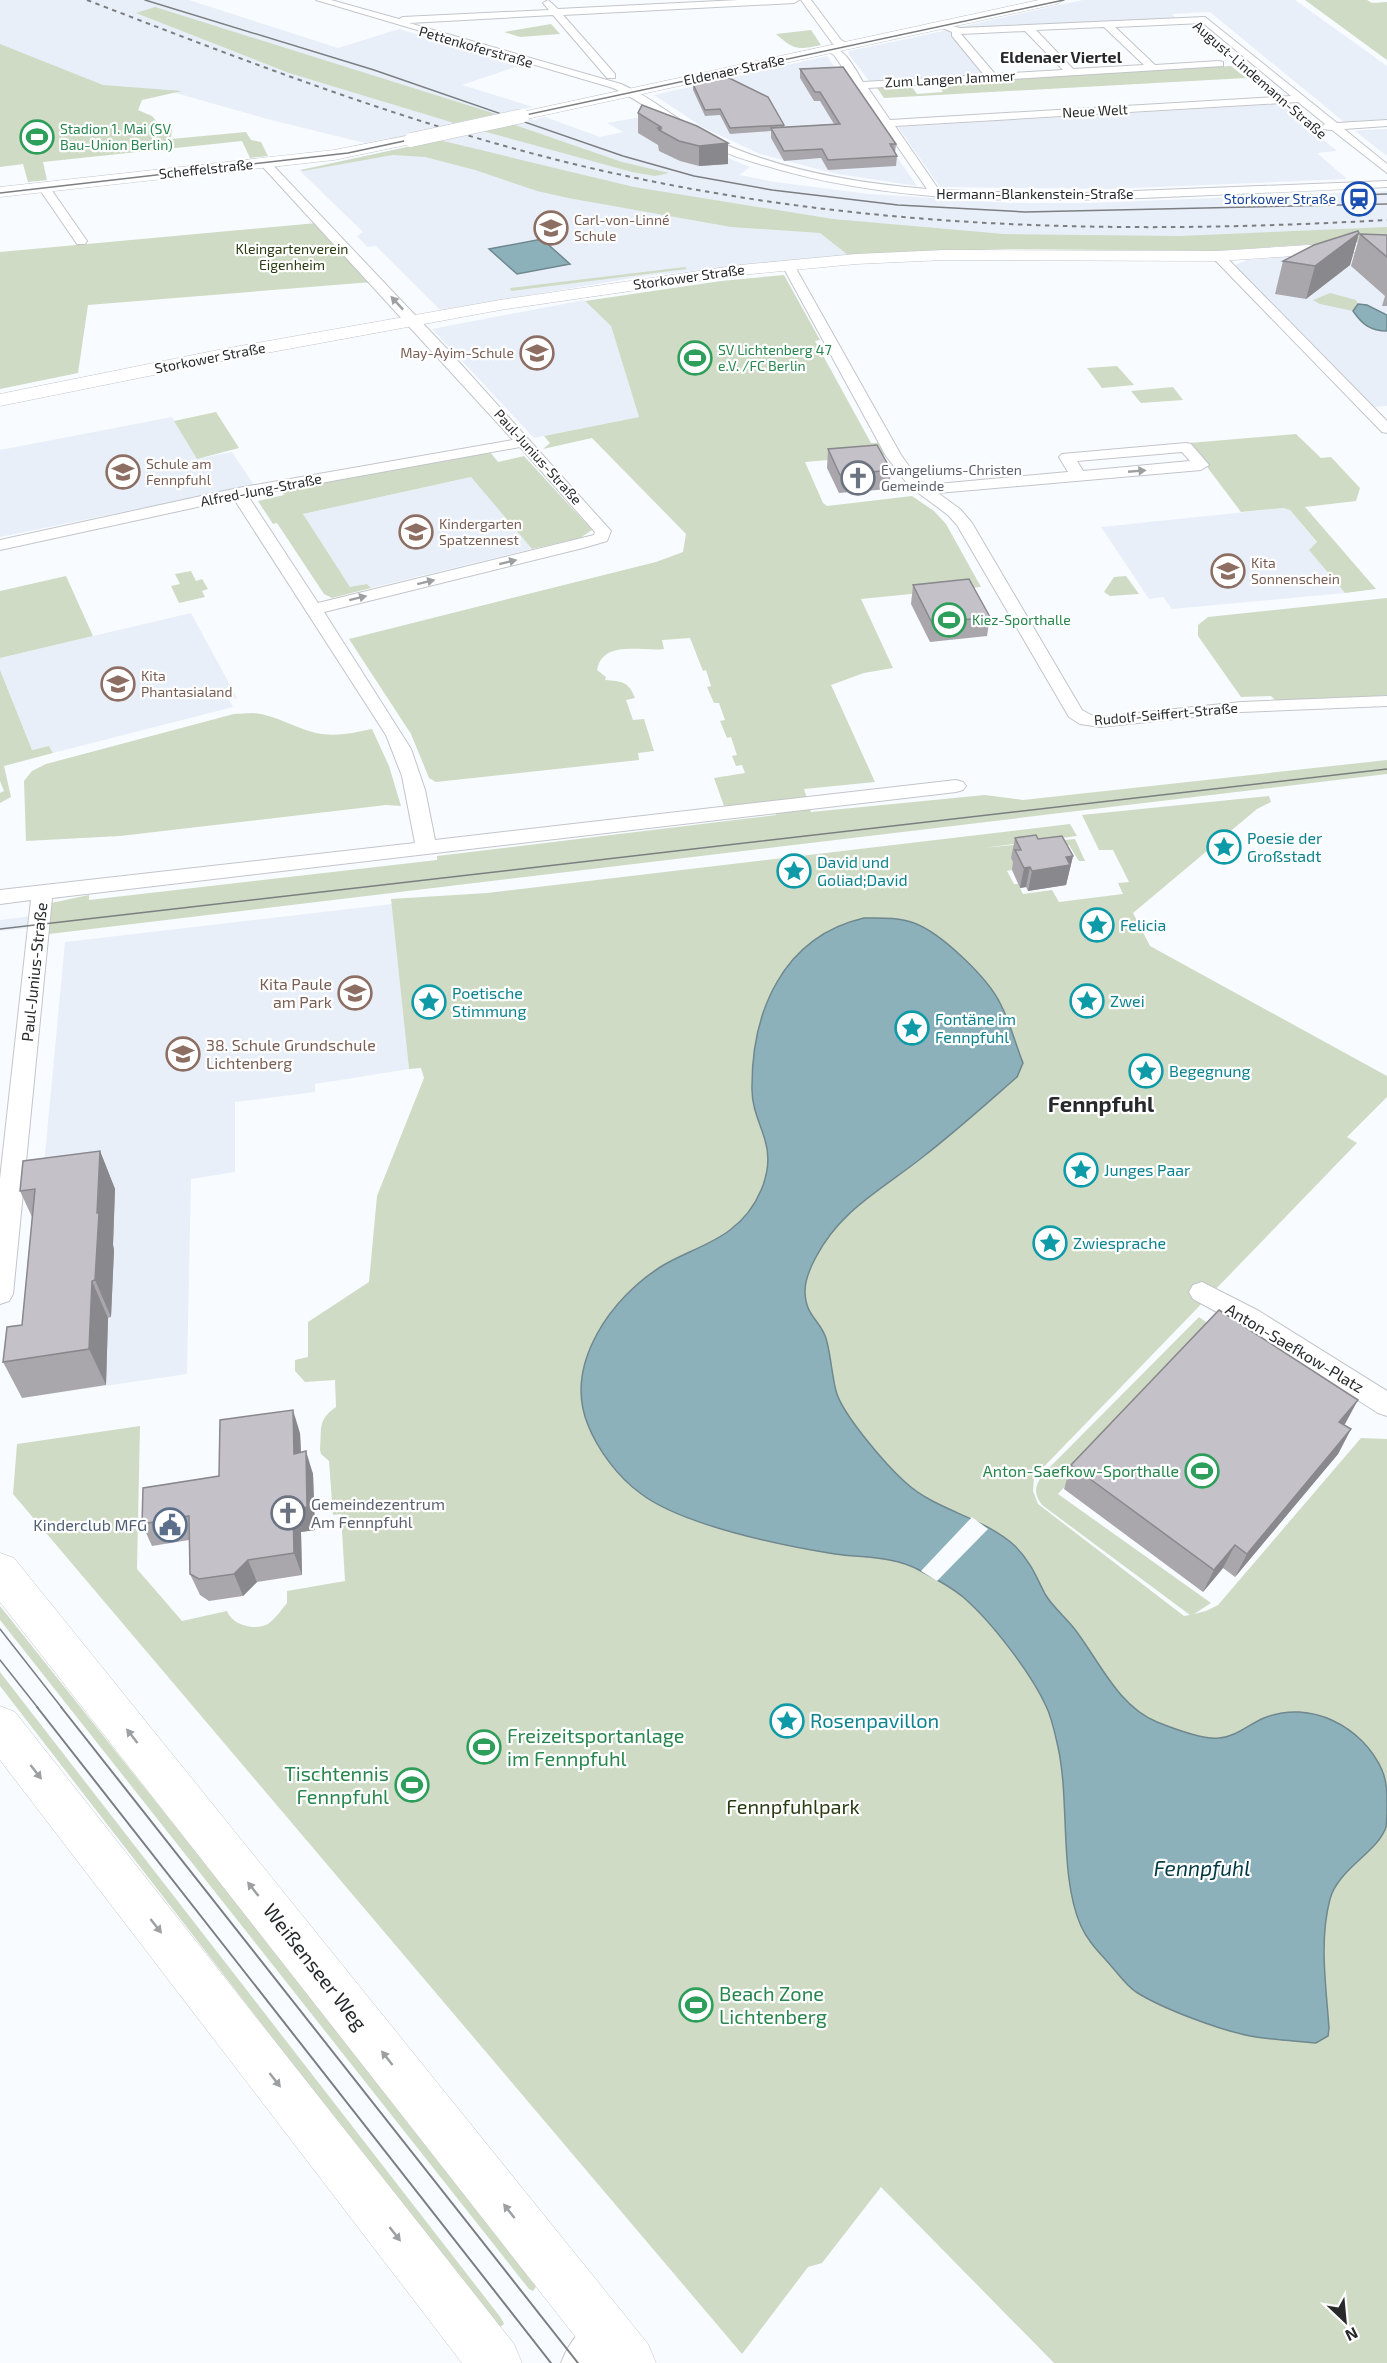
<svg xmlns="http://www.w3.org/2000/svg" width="1387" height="2363" viewBox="0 0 1387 2363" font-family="'Exo 2',sans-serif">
<rect width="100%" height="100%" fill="#f8fbff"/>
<!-- built -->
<g fill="#e9eff9">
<path d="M 0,0 L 189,0 L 338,48 L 399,29 L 521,65 L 462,85 L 533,107 L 512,111 L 516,113 L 534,120 L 545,117 L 600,137 L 623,132 L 607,123 L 647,116 L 692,143 L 750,167 L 739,175 L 775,182 L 869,194 L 1011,203 L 1089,203 L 1387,191 L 1387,233 L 1294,242 L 817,230 L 848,255 L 645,276 L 440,310 L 376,246 L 367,247 L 357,236 L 363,232 L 299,170 L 407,147 L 389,138 L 365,143 L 267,119 L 165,90 L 122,98 L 0,49 Z"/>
<path d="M 1083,0 L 1295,0 L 1387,66 L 1387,119 L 1344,122 L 1210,12 L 1172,14 L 1176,18 L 965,29 L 959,27 Z"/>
<path d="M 948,30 L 988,76 L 870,82 L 848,53 L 849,51 Z"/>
<path d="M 827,56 L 917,186 L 837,174 L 760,154 L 704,128 L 654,95 Z"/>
<path d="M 1280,104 L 1337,151 L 1317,153 L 1347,179 L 1108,189 L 940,187 L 898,127 Z"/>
<path d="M 1387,129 L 1387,156 L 1355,131 L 1365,130 Z"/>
<path d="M 1387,250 L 1387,406 L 1374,407 L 1235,265 L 1247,260 Z"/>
<path d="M 584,300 L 611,326 L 639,417 L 534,438 L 432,329 Z"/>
<path d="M 172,417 L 197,459 L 232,452 L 254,485 L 0,537 L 0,450 Z"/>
<path d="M 471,477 L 532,549 L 371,588 L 367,584 L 350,588 L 303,514 Z"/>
<path d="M 1283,508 L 1290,510 L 1317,543 L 1310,550 L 1345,593 L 1172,609 L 1163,597 L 1149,599 L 1101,527 Z"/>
<path d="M 191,613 L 237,698 L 229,700 L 233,707 L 53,753 L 49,746 L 32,750 L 0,670 L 0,658 Z"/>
<path d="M 392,904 L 409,1069 L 315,1084 L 315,1092 L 235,1102 L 235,1172 L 191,1179 L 187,1374 L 22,1398 L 65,942 Z"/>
<path d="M 32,916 L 31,928 L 0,931 L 0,920 Z"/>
</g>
<!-- green -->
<g fill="#cfdbc4">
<path d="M 1305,0 L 1367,0 L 1372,3 L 1387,2 L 1387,60 Z"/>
<path d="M 155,7 L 496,114 L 454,123 L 289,73 L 136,13 Z"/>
<path d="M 551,24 L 560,34 L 520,37 L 504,32 Z"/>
<path d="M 811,30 L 821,45 C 797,50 794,50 776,34 Z"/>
<path d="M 0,44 L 103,85 L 182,91 L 142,100 L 138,110 L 152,116 L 162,128 L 172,128 L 171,139 L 246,132 L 251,140 L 261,142 L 268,156 L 250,158 L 242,141 L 43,162 L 47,180 L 28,182 L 23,164 L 0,167 Z"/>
<path d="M 1231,66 L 1246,78 L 884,98 L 875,85 L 909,83 L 917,94 L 943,92 L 935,82 Z"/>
<path d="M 512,124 L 622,162 L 669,173 L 655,176 L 632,172 L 479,130 Z"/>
<path d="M 439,140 L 634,187 L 833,219 L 1004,234 L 1180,236 L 1387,227 L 1387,239 L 1214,251 L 1006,249 L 848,255 L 820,233 L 731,227 L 568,198 L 537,191 L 475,170 L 425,157 L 393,155 L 303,171 L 301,170 Z"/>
<path d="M 317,223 L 372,282 L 88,305 L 78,373 L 0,389 L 0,252 Z"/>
<path d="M 685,267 L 687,269 L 511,291 L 510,288 Z"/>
<path d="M 784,275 L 820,340 L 815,341 L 871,443 L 878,443 L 885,455 L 805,462 L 823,503 L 827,506 L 912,496 L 934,511 L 946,524 L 981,587 L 861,599 L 893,668 L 864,673 L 831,685 L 875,782 L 804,789 L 807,798 L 724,806 L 714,778 L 745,773 L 742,765 L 736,766 L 732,756 L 737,755 L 731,737 L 727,738 L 720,721 L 725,720 L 719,703 L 714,703 L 707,687 L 711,686 L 706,670 L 703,671 L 690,638 L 662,640 L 664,649 C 642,652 603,639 597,670 L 606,677 L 605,680 C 622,681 629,682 635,698 L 626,700 L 633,720 L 644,719 L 654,751 L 638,753 L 639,760 L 436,782 L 429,778 L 411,734 L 349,639 L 656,562 L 683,552 L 686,534 L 592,438 L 543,449 L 550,443 L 544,436 L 639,417 L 611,326 L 585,301 L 721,281 Z"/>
<path d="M 1330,293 L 1356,300 L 1358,304 L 1353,311 L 1320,304 L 1313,300 Z"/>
<path d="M 1117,366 L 1134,385 L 1102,388 L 1087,368 Z"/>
<path d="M 1173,387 L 1183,400 L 1141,403 L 1131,391 Z"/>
<path d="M 216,412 L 239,448 L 197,459 L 174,421 Z"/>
<path d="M 1296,434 L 1321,458 L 1331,457 L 1360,488 L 1356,501 L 1305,507 L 1376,589 L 1345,593 L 1309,550 L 1317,542 L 1290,510 L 1283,508 L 1241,512 L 1189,443 Z"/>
<path d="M 490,452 L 498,462 L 524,456 L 592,530 L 580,538 L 532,549 L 471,477 L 303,514 L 350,587 L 367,584 L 371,588 L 332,598 L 324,594 L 277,523 L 273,524 L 258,501 L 284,495 L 280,489 Z"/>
<path d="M 191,571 L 196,581 L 202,579 L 208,589 L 202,591 L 205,597 L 179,603 L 171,586 L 180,584 L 175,574 Z"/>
<path d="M 66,576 L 93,636 L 0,658 L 0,591 Z"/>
<path d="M 1126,576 L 1139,594 L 1110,596 L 1104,592 L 1114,577 Z"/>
<path d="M 1387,598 L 1387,695 L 1351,699 L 1275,700 L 1271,696 L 1241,697 L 1198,636 L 1198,625 L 1208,617 Z"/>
<path d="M 0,670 L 32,750 L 49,746 L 53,753 L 4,766 L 11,797 L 0,803 L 0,793 L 4,791 L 0,781 Z"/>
<path d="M 253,713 C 276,715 294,728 316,733 C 335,737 353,733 372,729 L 389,766 L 401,806 L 386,805 L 120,836 L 26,841 L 24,781 L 32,771 L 46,764 L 234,714 Z"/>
<path d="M 1387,760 L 1387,774 L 49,934 L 51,903 L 89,895 L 89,900 L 437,860 L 437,856 L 776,815 L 774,809 L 808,805 L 811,812 L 985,795 L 1023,800 Z"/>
<path d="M 1269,796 L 1271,802 L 1257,809 L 1133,913 L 1150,946 L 1387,1076 L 1387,1097 L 1347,1137 L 1357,1143 L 1034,1477 L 1033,1491 L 1038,1504 L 1184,1616 L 1190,1615 L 1042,1505 C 1033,1493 1035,1486 1043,1474 L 1199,1317 L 1213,1327 L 1058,1494 L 1211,1603 L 1194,1614 L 1206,1611 L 1218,1605 L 1361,1438 L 1387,1439 L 1387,2363 L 1054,2363 L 881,2187 L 822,2263 L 808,2267 L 742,2354 L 13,1494 L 17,1444 L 140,1426 L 137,1569 L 182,1621 L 227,1611 C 232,1625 254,1631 268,1624 C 275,1619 282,1609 287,1603 L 287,1591 L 345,1581 L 341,1514 L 333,1515 L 329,1461 L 321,1454 L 320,1450 C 322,1429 317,1420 336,1407 L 335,1380 L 305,1382 L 295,1371 L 295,1360 L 308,1357 L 308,1322 L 369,1282 L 377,1196 L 424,1078 L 421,1068 L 409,1069 L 391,899 L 487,893 L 1070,824 L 1077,836 L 983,848 L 1075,839 L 1085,861 L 1079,861 L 1069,845 L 1011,858 L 1017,869 L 1007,871 L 1014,884 L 1018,884 L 1023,894 L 1052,890 L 1059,902 L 1123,894 L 1118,883 L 1129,882 L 1113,850 L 1099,850 L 1082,815 Z"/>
<path d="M 0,1606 L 537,2281 L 537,2285 L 533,2291 L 529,2289 L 0,1620 Z"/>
<path d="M 0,1672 L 501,2318 L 504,2324 L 498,2329 L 0,1686 Z"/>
</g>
<!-- water -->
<g fill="#8db1ba" stroke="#6f888f" stroke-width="1.5">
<path d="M 542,239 L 570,264 L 517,274 L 489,249 Z"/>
<path d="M 1358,304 L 1367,305 L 1387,315 L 1387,331 C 1370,331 1362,324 1353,311 Z"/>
<path d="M 864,918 C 880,918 899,917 914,923 C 941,933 987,977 1000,1003 C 1010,1022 1015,1043 1023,1063 L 1017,1077 C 986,1104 956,1131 924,1156 C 883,1189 841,1209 816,1257 C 810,1268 805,1279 805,1291 C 805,1318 823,1321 827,1342 C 831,1358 832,1375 836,1391 C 842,1414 886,1465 905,1482 C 936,1511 982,1516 1015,1546 C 1030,1561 1036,1576 1045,1594 C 1052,1606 1064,1616 1073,1627 C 1098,1658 1117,1706 1157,1722 C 1172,1728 1203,1740 1219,1738 C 1236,1737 1249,1724 1264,1718 C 1310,1699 1363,1727 1382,1770 C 1387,1782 1387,1793 1387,1805 C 1387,1812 1387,1820 1386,1827 C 1378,1852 1338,1869 1330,1899 C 1319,1941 1326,1985 1329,2028 L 1328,2036 L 1316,2043 C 1296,2041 1276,2040 1256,2037 C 1224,2032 1163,2009 1136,1992 C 1127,1986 1119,1975 1112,1967 C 1101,1954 1088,1942 1081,1926 C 1059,1877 1070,1801 1058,1747 C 1055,1734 1052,1718 1046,1706 C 1031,1673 991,1621 963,1597 C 950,1586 934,1578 919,1570 C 893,1556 864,1558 835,1554 C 783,1546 681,1525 640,1493 C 618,1477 598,1450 588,1425 C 563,1364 612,1297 662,1266 C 683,1253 711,1245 730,1230 C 757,1210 775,1172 765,1140 C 760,1123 752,1108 752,1090 C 751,1013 782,937 864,918 Z"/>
</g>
<!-- pier -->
<path fill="#f8fbff" d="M 972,1517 L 988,1529 L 937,1581 L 921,1571 Z"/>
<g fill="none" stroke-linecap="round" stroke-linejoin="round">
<defs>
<g id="street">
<path d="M 316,0 L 331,0 L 399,19 L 403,17 L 549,10 L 543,3 L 548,0 L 558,9 L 739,0 L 799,0 L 794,3 L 563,15 L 615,74 L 615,78 L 607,78 L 553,15 L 409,23 L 621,84 C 653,98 679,122 711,138 C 777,170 854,183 927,189 L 834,55 L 827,51 L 827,47 C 844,45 855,69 863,82 L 984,75 L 952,36 L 952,32 L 940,27 L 940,23 L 960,28 L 1205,17 L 1337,123 L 1387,120 L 1387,126 L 1344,129 L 1387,164 L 1387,173 L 1332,130 L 1322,129 L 1321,127 L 1325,124 L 1298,102 L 895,126 L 939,190 L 1059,194 L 1387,181 L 1387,187 C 1313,191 1239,194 1165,197 C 1026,203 887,205 753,162 C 728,155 704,144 683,131 C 659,117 638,99 613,88 ZM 1203,23 L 1291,96 L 890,120 L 868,88 L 1223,66 L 1223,62 L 1219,61 L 1155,65 L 1115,27 ZM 1104,27 L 1144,65 L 1073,69 L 1036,30 ZM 1025,31 L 1063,70 L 995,74 L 961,34 Z"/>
<path d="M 801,0 L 811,0 L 841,40 L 848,44 L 848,48 L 840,48 L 833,44 Z"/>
<path d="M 265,160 L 269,161 L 449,351 L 611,531 L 607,541 L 583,548 L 324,612 L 411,749 L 425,790 L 435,840 L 956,780 L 963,782 L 966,786 L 963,790 L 956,792 L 52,898 L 13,1294 L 9,1301 L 0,1304 L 0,1179 L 31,900 L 0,904 L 0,890 L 415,843 L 402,776 L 386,735 L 234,499 L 0,550 L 0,540 L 238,488 L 513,440 L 261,165 L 259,163 ZM 520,447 L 595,532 L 594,535 L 318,603 L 248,496 Z"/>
<path d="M 44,183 L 48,185 L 87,241 L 85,244 L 77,244 L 75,241 L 38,187 Z"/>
<path d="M 1218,252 L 1222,253 L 1387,421 L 1387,433 L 1382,432 L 1214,259 L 1212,256 Z"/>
<path d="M 788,261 L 794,265 L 901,455 L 919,480 L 927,485 L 1068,472 L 1059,457 L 1062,454 L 1186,443 L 1191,444 L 1209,465 L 1201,470 L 938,493 L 960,509 L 972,523 L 1082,710 L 1091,715 L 1100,717 L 1241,702 L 1387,696 L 1387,706 L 1241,712 L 1100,727 L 1080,724 L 1069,717 L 957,525 L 948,515 L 909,486 L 886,456 L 782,265 ZM 1182,452 L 1190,461 L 1083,471 L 1077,461 Z"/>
<path d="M 1202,1282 L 1259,1311 L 1387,1391 L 1387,1416 L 1378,1413 L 1241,1325 L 1193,1299 L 1189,1292 L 1193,1285 Z"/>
<path d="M 605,2314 L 619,2319 L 624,2333 L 619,2347 L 605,2363 L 561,2363 C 569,2342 584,2322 605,2314 Z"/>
</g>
<g id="secondary">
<path d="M 1039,0 L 1063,0 L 1057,4 L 522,120 L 515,116 L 522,112 Z"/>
<path d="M 411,135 L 419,140 L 416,143 L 334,160 L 0,197 L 0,187 L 334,150 Z"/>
<path d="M 1387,240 L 1387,250 L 1218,261 L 944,260 L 856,264 L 740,275 L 500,310 L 223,361 L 0,406 L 0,394 L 223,349 L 500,300 L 740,265 L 856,254 L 944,250 L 1218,251 Z"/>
<path d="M 0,1553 L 14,1558 L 648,2344 L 656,2363 L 596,2363 L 0,1602 Z"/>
<path d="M 0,1706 L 15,1712 L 514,2344 L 522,2363 L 462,2363 L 0,1760 Z"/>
</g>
</defs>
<!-- street casing -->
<use href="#street" stroke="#c2c5ca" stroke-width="2"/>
<!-- secondary casing -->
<use href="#secondary" stroke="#c2c5ca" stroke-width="1"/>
<!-- street -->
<use href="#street" fill="#fff" fill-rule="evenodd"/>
<!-- secondary -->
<use href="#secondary" fill="#fff" fill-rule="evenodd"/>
<!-- tram-far1 -->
<g stroke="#7c7e81" stroke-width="1.5">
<path d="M 145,0 L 374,70 L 623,156 L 694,176 L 772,190 L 898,205 L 1025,212 L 1387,204"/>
<path d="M 0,193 L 348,153 L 1064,0"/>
<path d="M 1358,195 L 1387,194"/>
<path d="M 0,929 L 1387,769"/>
<path d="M 0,1629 L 62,1708"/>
<path d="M 0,1660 L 38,1708"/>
</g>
<!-- tram -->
<g stroke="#7c7e81" stroke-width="2">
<path d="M 37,1707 L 551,2363"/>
<path d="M 61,1707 L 578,2363"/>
</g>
<!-- rail -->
<path stroke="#7c7e81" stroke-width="2" stroke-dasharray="4.5 4.5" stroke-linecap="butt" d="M 87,0 C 253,64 421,129 595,169 C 859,230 1117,235 1387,220"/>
<defs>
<path id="secondary-bridge" d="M 411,140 L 522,116"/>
</defs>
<!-- secondary-bridge casing -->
<use href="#secondary-bridge" stroke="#c2c5ca" stroke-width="15" stroke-linecap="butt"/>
<!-- secondary-bridge -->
<use href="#secondary-bridge" stroke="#fff" stroke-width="14"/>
</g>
<!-- wall -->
<g fill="#a9a7ac">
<path d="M 800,69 L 896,144 L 895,153 L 897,156 L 896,166 L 828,170 L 821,158 L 784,161 L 771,138 L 771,131 L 730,134 L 720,115 L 705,116 L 693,90 L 693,84 L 784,125 L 784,127 L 834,124 L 820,101 L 814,101 L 800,78 Z"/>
<path d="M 642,105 L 728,164 L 699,166 L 680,161 L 659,151 L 658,145 L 638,133 L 638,113 Z"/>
<path d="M 1359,233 L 1350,265 L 1306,299 L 1275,294 L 1283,261 Z"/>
<path d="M 1360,234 L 1387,235 L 1387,306 L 1382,306 L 1385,296 L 1351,266 Z"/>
<path d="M 828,449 L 891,470 L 889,489 L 839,493 L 827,468 Z"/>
<path d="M 913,585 L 990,617 L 987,636 L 930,642 L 911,604 Z"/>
<path d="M 1015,838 L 1038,839 L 1073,856 L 1066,885 L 1028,891 L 1026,887 L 1020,888 L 1012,870 L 1013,862 L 1011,858 Z"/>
<path d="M 100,1151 L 115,1189 L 113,1245 L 114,1250 L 111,1317 L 108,1318 L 106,1385 L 22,1398 L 3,1362 L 22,1325 L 32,1217 L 20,1191 Z"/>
<path d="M 1344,1425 L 1351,1429 L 1338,1454 L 1235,1577 L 1223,1568 L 1203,1592 L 1064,1489 L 1071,1465 Z"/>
<path d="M 300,1433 L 301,1452 L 313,1474 L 315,1530 L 301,1532 L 302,1575 L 257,1582 L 243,1596 L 209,1601 L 200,1595 L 190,1574 L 189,1540 L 152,1546 L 142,1524 Z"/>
</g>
<!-- shaded-wall -->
<g fill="#89888c">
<path d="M 728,143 L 728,164 L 699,166 L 699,146 Z"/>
<path d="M 1359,233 L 1350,265 L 1306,299 L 1315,266 Z"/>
<path d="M 1073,856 L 1066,885 L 1028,891 L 1032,871 L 1066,857 Z"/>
<path d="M 1030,867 L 1026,887 L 1020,888 L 1024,868 Z"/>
<path d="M 100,1151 L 115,1189 L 113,1245 L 114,1250 L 111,1317 L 95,1280 Z"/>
<path d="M 92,1281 L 108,1318 L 106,1385 L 89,1349 Z"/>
<path d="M 1358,1400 L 1345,1424 L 1327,1446 L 1339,1422 Z"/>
<path d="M 293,1410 L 300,1433 L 302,1477 L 294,1454 Z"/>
<path d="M 1351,1429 L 1338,1454 L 1235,1577 L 1247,1554 Z"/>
<path d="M 306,1451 L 313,1474 L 315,1530 L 301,1532 L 302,1575 L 294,1553 L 293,1510 Z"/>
<path d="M 1235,1545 L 1223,1568 L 1203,1592 L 1214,1570 Z"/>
<path d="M 248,1560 L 257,1582 L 243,1596 L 234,1574 Z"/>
</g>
<!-- building -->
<g fill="#c4c2c8" stroke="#89888c" stroke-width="1.5">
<path d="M 843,67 L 896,144 L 890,144 L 897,156 L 828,160 L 822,149 L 784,151 L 771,128 L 840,124 L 820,92 L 815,92 L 800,69 Z"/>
<path d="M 727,77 L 768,97 L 784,125 L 730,128 L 720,109 L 705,110 L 693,84 Z"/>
<path d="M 642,105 L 697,126 L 728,143 L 699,146 L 679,141 L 659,130 L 661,129 L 658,128 L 661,127 L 638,113 Z"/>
<path d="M 1358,231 L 1359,233 L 1315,266 L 1283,261 L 1314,245 Z"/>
<path d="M 1360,234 L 1387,235 L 1387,257 Z"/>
<path d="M 877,445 L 891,470 L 840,475 L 828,449 Z"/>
<path d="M 969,579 L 990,617 L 932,623 L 913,585 Z"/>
<path d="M 1036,835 L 1038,839 L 1062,836 L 1073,856 L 1066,857 L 1070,865 L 1032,871 L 1030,867 L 1024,868 L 1015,850 L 1021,850 L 1015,838 Z"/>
<path d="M 100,1151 L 97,1213 L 99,1213 L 95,1280 L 92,1281 L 89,1349 L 3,1362 L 7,1327 L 22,1325 L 35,1189 L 20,1191 L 23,1161 Z"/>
<path d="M 1219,1310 L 1358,1400 L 1339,1422 L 1351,1429 L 1247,1554 L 1235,1545 L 1214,1570 L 1071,1465 Z"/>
<path d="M 293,1410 L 294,1454 L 306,1451 L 307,1507 L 293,1510 L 294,1553 L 248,1560 L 234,1574 L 199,1579 L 190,1574 L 189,1516 L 142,1524 L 143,1488 L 219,1476 L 220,1420 Z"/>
</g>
<!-- one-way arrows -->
<defs><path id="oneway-solid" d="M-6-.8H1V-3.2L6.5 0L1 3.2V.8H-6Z" transform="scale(1.5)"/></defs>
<g fill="#9e9fa0">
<use href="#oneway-solid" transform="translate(397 303) rotate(-133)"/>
<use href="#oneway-solid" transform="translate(1137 471) rotate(-5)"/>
<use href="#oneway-solid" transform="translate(508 562) rotate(-14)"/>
<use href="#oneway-solid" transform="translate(426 582) rotate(-14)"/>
<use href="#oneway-solid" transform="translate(358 598) rotate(-14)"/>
<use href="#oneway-solid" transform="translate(132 1736) rotate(-128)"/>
<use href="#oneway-solid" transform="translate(36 1772) rotate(52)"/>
<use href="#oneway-solid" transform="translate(253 1889) rotate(-128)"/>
<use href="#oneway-solid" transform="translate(156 1926) rotate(52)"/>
<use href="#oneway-solid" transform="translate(387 2058) rotate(-128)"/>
<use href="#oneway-solid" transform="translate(275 2080) rotate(52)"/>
<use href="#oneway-solid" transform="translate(509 2211) rotate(-128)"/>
<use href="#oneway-solid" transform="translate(395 2234) rotate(52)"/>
</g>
<!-- icons -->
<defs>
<symbol id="stadium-ring" viewBox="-11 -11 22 22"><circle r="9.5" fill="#fff" stroke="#2e9e5b" stroke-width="1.5"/><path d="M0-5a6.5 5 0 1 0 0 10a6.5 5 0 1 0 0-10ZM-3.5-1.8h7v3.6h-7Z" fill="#2e9e5b"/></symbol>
<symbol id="station-ring" viewBox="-11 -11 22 22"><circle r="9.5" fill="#fff" stroke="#1a4fb4" stroke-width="1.5"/><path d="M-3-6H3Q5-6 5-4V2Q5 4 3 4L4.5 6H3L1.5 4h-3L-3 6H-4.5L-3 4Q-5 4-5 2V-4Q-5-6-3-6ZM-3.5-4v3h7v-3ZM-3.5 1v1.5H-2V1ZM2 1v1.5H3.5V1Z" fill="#1a4fb4"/></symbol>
<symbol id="school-ring" viewBox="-11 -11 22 22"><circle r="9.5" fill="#fff" stroke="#8d6e63" stroke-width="1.5"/><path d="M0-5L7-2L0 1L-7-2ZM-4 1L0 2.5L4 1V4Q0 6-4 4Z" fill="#8d6e63"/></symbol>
<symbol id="church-ring" viewBox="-11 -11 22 22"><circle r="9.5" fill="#fff" stroke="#6b7280" stroke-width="1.5"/><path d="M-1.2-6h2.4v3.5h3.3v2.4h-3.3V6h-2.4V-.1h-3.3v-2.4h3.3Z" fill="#6b7280"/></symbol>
<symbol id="sight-ring" viewBox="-11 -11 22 22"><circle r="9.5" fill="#fff" stroke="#0f9aa8" stroke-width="1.5"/><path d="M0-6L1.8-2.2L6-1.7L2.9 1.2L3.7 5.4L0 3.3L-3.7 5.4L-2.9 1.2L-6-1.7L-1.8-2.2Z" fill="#0f9aa8"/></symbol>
<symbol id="civic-ring" viewBox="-11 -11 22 22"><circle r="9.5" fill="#fff" stroke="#5c6f8a" stroke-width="1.5"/><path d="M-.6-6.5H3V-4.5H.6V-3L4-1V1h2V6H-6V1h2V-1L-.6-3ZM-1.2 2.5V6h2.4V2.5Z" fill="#5c6f8a"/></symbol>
</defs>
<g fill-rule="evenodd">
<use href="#stadium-ring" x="18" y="118" width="38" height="38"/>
<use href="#station-ring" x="1340" y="180" width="38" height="38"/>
<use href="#school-ring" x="532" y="209" width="38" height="38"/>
<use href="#school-ring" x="518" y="334" width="38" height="38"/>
<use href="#stadium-ring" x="676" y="339" width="38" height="38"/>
<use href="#school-ring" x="104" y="453" width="38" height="38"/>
<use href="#church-ring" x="839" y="459" width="38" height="38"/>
<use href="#school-ring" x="397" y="513" width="38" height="38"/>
<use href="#school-ring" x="1209" y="552" width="38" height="38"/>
<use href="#stadium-ring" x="930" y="601" width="38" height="38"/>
<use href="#school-ring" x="99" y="665" width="38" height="38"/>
<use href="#sight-ring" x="1205" y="828" width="38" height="38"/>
<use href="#sight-ring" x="775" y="852" width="38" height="38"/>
<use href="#sight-ring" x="1078" y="906" width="38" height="38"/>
<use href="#school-ring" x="336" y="974" width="38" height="38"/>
<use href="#sight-ring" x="1068" y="982" width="38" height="38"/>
<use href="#sight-ring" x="410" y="983" width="38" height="38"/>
<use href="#sight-ring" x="893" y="1009" width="38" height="38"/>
<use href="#school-ring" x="164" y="1035" width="38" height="38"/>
<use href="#sight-ring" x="1127" y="1052" width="38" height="38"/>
<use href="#sight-ring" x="1062" y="1151" width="38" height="38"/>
<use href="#sight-ring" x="1031" y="1224" width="38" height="38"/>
<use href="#stadium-ring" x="1183" y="1452" width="38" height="38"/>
<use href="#church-ring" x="269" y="1494" width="38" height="38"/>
<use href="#civic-ring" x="151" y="1506" width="38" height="38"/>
<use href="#sight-ring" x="768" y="1702" width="38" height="38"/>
<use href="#stadium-ring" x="465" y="1728" width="38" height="38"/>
<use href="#stadium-ring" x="393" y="1766" width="38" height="38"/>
<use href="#stadium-ring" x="677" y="1986" width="38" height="38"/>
</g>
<g text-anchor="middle" stroke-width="4.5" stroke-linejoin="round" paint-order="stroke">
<!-- far-street labels -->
<g font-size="14" fill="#28292b" stroke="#fff">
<text transform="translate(476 47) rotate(16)" y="5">Pettenkoferstraße</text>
<text transform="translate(734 70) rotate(-12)" y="5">Eldenaer Straße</text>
<text transform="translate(950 79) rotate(-3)" y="5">Zum Langen Jammer</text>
<text transform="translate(1260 80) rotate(41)" y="5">August-Lindemann-Straße</text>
<text transform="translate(1095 111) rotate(-3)" y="5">Neue Welt</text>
<text transform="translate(206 169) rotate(-6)" y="5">Scheffelstraße</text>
<text x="1035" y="199">Hermann-Blankenstein-Straße</text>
<text transform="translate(689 277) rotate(-8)" y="5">Storkower Straße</text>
<text transform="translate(210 358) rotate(-11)" y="5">Storkower Straße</text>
<text transform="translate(538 457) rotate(48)" y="5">Paul-Junius-Straße</text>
<text transform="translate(261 490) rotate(-11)" y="5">Alfred-Jung-Straße</text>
<text transform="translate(1166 714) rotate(-5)" y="5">Rudolf-Seiffert-Straße</text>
</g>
<!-- far-leisure labels -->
<g font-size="14" fill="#27864d" stroke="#fff" text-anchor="start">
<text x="60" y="134">Stadion 1. Mai (SV<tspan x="60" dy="16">Bau-Union Berlin)</tspan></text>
<text x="718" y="355">SV Lichtenberg 47<tspan x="718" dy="16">e.V. /FC Berlin</tspan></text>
<text x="972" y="625">Kiez-Sporthalle</text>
</g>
<!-- far-transit labels -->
<g font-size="14" fill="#164399" stroke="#fff" text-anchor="end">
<text x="1336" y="204">Storkower Straße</text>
</g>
<!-- far-education labels -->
<g font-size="14" fill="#785e54" stroke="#fff" text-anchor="start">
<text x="574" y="225">Carl-von-Linné<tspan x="574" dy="16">Schule</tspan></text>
<text x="514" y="358" text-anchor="end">May-Ayim-Schule</text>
<text x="146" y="469">Schule am<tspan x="146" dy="16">Fennpfuhl</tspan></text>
<text x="439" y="529">Kindergarten<tspan x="439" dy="16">Spatzennest</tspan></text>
<text x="1251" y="568">Kita<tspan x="1251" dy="16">Sonnenschein</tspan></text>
<text x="141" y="681">Kita<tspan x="141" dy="16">Phantasialand</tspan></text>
</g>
<!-- far-park labels -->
<g font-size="14" fill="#283b10" stroke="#fff">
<text x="292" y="254">Kleingartenverein<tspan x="292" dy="16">Eigenheim</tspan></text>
</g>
<!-- far-worship labels -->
<g font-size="14" fill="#5b616d" stroke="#fff" text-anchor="start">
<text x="881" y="475">Evangeliums-Christen<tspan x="881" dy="16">Gemeinde</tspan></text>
</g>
<!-- far-quarter labels -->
<g font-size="16" font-weight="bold" fill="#28292b" stroke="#fff">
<text x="1061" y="63">Eldenaer Viertel</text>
</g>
<!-- culture labels -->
<g font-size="16" fill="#0d838f" stroke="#fff" text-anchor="start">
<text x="1247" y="844">Poesie der<tspan x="1247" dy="18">Großstadt</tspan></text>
<text x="817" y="868">David und<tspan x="817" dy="18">Goliad;David</tspan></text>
<text x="1120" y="931">Felicia</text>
<text x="452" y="999">Poetische<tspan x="452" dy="18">Stimmung</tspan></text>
<text x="1110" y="1007">Zwei</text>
<text x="935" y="1025">Fontäne im<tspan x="935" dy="18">Fennpfuhl</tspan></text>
<text x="1169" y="1077">Begegnung</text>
<text x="1104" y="1176">Junges Paar</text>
<text x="1073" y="1249">Zwiesprache</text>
</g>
<!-- street labels -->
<g font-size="16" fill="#28292b" stroke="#fff">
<text transform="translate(34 972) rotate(-84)" y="6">Paul-Junius-Straße</text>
<text transform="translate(1295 1348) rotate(31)" y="6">Anton-Saefkow-Platz</text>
</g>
<!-- education labels -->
<g font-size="16" fill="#785e54" stroke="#fff" text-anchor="end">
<text x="332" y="990">Kita Paule<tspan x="332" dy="18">am Park</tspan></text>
<text x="206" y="1051" text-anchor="start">38. Schule Grundschule<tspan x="206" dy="18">Lichtenberg</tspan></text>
</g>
<!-- leisure labels -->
<g font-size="16" fill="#27864d" stroke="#fff" text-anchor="end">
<text x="1179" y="1477">Anton-Saefkow-Sporthalle</text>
</g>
<!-- worship labels -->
<g font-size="16" fill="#5b616d" stroke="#fff" text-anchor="start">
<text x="311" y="1510">Gemeindezentrum<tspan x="311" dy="18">Am Fennpfuhl</tspan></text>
</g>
<!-- service labels -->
<g font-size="16" fill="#4e5e75" stroke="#fff" text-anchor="end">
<text x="147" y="1531">Kinderclub MFG</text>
</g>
<!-- near-culture labels -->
<g font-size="20" fill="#0d838f" stroke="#fff" text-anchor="start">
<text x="810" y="1728">Rosenpavillon</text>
</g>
<!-- near-leisure labels -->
<g font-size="20" fill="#27864d" stroke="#fff" text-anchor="start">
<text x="507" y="1743">Freizeitsportanlage<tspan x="507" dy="23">im Fennpfuhl</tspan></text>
<text x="389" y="1781" text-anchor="end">Tischtennis<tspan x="389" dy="23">Fennpfuhl</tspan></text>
<text x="719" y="2001">Beach Zone<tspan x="719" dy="23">Lichtenberg</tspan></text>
</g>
<!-- near-park labels -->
<g font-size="20" fill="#283b10" stroke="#fff">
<text x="793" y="1814">Fennpfuhlpark</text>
</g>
<!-- near-street labels -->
<g font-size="20" fill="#28292b" stroke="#fff">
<text transform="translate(315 1967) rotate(52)" y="7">Weißenseer Weg</text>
</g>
<!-- near-water labels -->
<g font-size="21" font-style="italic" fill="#003943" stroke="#fff">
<text x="1202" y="1876">Fennpfuhl</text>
</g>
<!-- district labels -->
<g font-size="22" font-weight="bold" fill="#28292b" stroke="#fff">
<text x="1101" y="1112">Fennpfuhl</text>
</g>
</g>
<!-- north arrow -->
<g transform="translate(1345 2321) rotate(154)" stroke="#ffffff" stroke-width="4.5" paint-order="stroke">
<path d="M0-4.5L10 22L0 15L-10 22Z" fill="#28292b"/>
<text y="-9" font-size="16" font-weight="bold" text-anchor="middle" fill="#28292b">N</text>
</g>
</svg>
